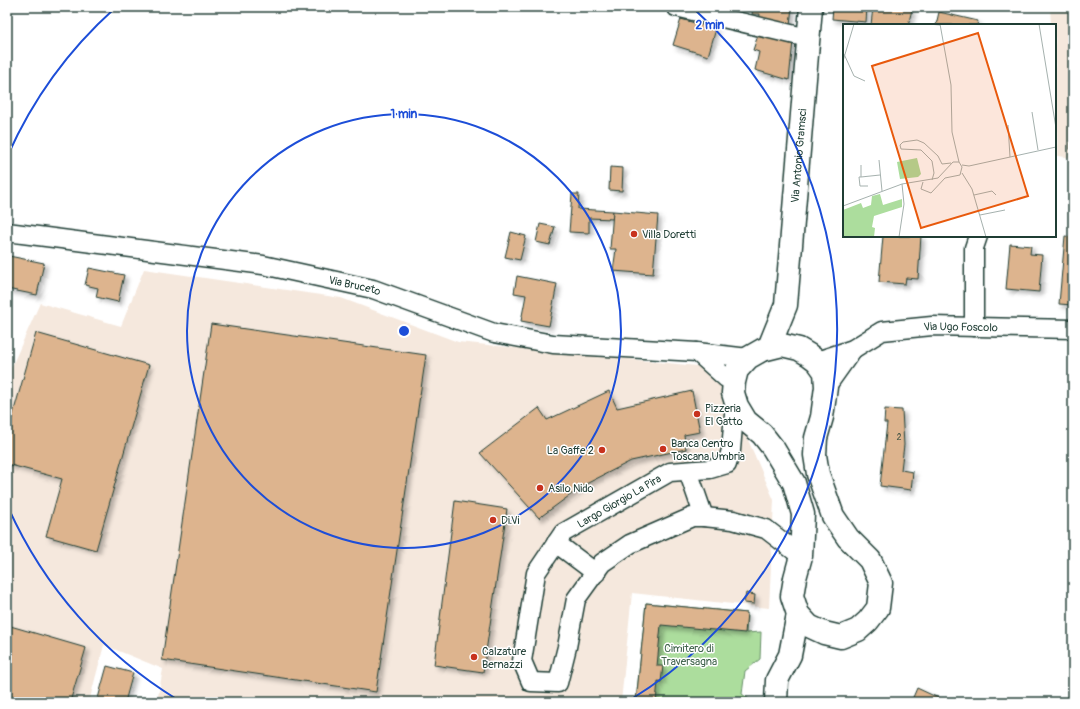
<svg xmlns="http://www.w3.org/2000/svg" width="1080" height="709" viewBox="0 0 1080 709" font-family="Pangolin,sans-serif">
<defs>
<filter id="shadow"><feDropShadow dx="3.5" dy="3.5" stdDeviation="2" flood-color="#0004"/></filter>
</defs>
<rect width="100%" height="100%" fill="#fff"/>
<filter id="ink" filterUnits="userSpaceOnUse"><feTurbulence type="fractalNoise" baseFrequency=".025" numOctaves="2"/><feDisplacementMap in="SourceGraphic" scale="8" xChannelSelector="R" yChannelSelector="G"/><feConvolveMatrix kernelMatrix="1 2 1 2 8 2 1 2 1" color-interpolation-filters="sRGB"/></filter>
<g filter="url(#ink)">
<!-- built -->
<g fill="#f5e8dd">
<path d="M 1050,7 L 1073,7 L 1073,158 L 1058,156 L 1055,105 L 1055,25 L 1051,25 Z"/>
<path d="M 144,269 L 341,298 L 458,342 L 717,368 L 774,500 L 769,608 L 632,593 L 621,702 L 157,702 L 163,669 L 104,645 L 89,702 L 7,702 L 7,377 L 40,303 L 121,326 Z"/>
</g>
<!-- green -->
<path fill="#acdd9d" stroke="#668d68" d="M 646,603 L 747,613 L 746,633 L 761,632 L 760,659 L 745,671 L 742,694 L 753,702 L 636,702 Z"/>
<!-- building -->
<g fill="#ddb48e" stroke="#1f3d34" filter="url(#shadow)">
<path d="M 753,7 L 792,7 L 790,25 L 759,22 L 760,14 L 752,14 Z"/>
<path d="M 833,7 L 867,7 L 866,22 L 832,19 Z"/>
<path d="M 873,7 L 900,7 L 912,10 L 908,25 L 871,25 Z"/>
<path d="M 939,12 L 978,21 L 977,25 L 936,25 Z"/>
<path d="M 681,19 L 716,29 L 708,56 L 673,45 Z"/>
<path d="M 759,32 L 793,41 L 789,80 L 755,70 L 759,52 L 753,50 Z"/>
<rect x="1070" y="76" width="3" height="73"/>
<path d="M 610,167 L 623,168 L 622,191 L 609,190 Z"/>
<path d="M 572,194 L 579,194 L 578,209 L 613,211 L 613,219 L 589,218 L 589,233 L 569,232 Z"/>
<path d="M 613,211 L 658,215 L 653,274 L 613,271 L 616,249 L 610,249 Z"/>
<path d="M 540,224 L 555,227 L 550,245 L 536,242 Z"/>
<path d="M 511,232 L 526,236 L 520,260 L 505,257 Z"/>
<path d="M 883,236 L 921,236 L 918,279 L 906,278 L 905,284 L 879,282 Z"/>
<path d="M 1065,236 L 1073,237 L 1073,305 L 1059,304 Z"/>
<path d="M 1010,244 L 1031,246 L 1030,254 L 1042,255 L 1039,292 L 1006,289 Z"/>
<path d="M 9,256 L 44,263 L 37,295 L 7,289 L 7,265 Z"/>
<path d="M 89,268 L 124,275 L 118,302 L 96,297 L 98,288 L 85,285 Z"/>
<path d="M 517,276 L 557,284 L 549,326 L 521,321 L 526,295 L 514,293 Z"/>
<path d="M 211,324 L 426,355 L 376,692 L 162,660 Z"/>
<path d="M 36,333 L 149,365 L 96,550 L 46,536 L 62,479 L 7,464 L 7,435 Z"/>
<path d="M 609,391 L 617,408 L 692,391 L 700,432 L 684,435 L 686,449 L 631,461 L 584,485 L 539,518 L 480,453 L 539,408 L 547,420 Z"/>
<path d="M 885,409 L 902,410 L 904,445 L 901,470 L 913,472 L 911,490 L 880,486 L 887,423 L 884,423 Z"/>
<path d="M 455,501 L 507,509 L 483,672 L 434,665 Z"/>
<path d="M 746,593 L 755,595 L 754,604 L 744,603 Z"/>
<path d="M 646,603 L 747,613 L 745,633 L 661,625 L 657,666 L 663,666 L 661,682 L 658,681 L 656,702 L 636,702 Z"/>
<path d="M 7,625 L 86,648 L 70,702 L 7,702 Z"/>
<path d="M 107,666 L 133,673 L 125,702 L 97,702 Z"/>
<path d="M 917,688 L 947,702 L 911,702 Z"/>
</g>
<g fill="none" stroke-linecap="round" stroke-linejoin="round">
<defs>
<g id="street">
<path d="M 676,7 L 808,38"/>
<path id="s1" d="M 7,232 L 263,265 L 373,289 L 494,333 L 553,344 L 697,352 L 748,358"/>
<path d="M 974,327 L 974,248 L 978,236"/>
<path d="M 697,352 L 726,378 L 734,382"/>
<path id="s2" d="M 817,361 L 853,349 L 882,331 L 932,326 L 1073,329"/>
<path d="M 826,387 L 853,349"/>
<path d="M 737,406 L 734,414 L 731,450 L 727,464 L 710,469 L 670,472 L 563,533 L 536,573 L 522,661 L 531,682 L 558,683 L 567,647 L 576,599 L 602,563 L 630,544 L 692,517 L 704,517 L 733,520 L 766,529 L 801,556"/>
<path d="M 688,471 L 704,517"/>
<path d="M 556,543 L 596,573"/>
</g>
<g id="secondary">
<path d="M 782,345 L 799,349 L 809,355 L 817,361 L 825,372 L 826,387 L 822,417 L 816,438 L 815,455 L 818,474 L 833,516 L 848,538 L 870,560 L 881,583 L 878,608 L 868,621 L 858,630 L 841,637 L 824,633 L 809,626 L 798,614 L 792,596 L 795,578 L 801,556 L 803,514 L 794,483 L 773,448 L 762,434 L 746,421 L 737,406 L 733,393 L 734,382 L 737,370 L 748,358 L 762,350 Z"/>
<path id="s3" d="M 769,347 L 786,305 L 811,7"/>
<path d="M 776,702 L 777,680 L 790,655 L 798,614"/>
</g>
</defs>
<!-- street casing -->
<use href="#street" stroke="#1f3d34" stroke-width="21"/>
<!-- secondary casing -->
<use href="#secondary" stroke="#1f3d34" stroke-width="25"/>
<!-- street -->
<use href="#street" stroke="#fff" stroke-width="18"/>
<!-- secondary -->
<use href="#secondary" stroke="#fff" stroke-width="22"/>
</g>
</g>
<!-- distance rings -->
<g fill="none" stroke="#1d4ed8" stroke-width="2">
<circle cx="404" cy="331" r="217"/>
<path d="M178 700A433 433 0 0 1 8 507M8 155A433 433 0 0 1 114 9M694 9A433 433 0 0 1 630 700"/>
</g>
<!-- markers -->
<g fill="#c8321e" stroke="#fff" stroke-width="1.5">
<circle cx="634" cy="234" r="4"/>
<circle cx="697" cy="414" r="4"/>
<circle cx="663" cy="449" r="4"/>
<circle cx="602" cy="450" r="4"/>
<circle cx="540" cy="488" r="4"/>
<circle cx="493" cy="520" r="4"/>
<circle cx="474" cy="657" r="4"/>
</g>
<g text-anchor="middle" stroke-width="3" stroke-linejoin="round" paint-order="stroke">
<!-- number labels -->
<g font-size="9" fill="#4e5b4a">
<text x="899" y="440">2</text>
</g>
<!-- street labels -->
<g font-size="11" fill="#1f3d34" stroke="#fff">
<text dy="4" stroke="none"><textPath href="#s3" startOffset="195">Via Antonio Gramsci</textPath></text>
<text dy="4" stroke="none"><textPath href="#s1" startOffset="352">Via Bruceto</textPath></text>
<text dy="4" stroke="none"><textPath href="#s2" startOffset="151">Via Ugo Foscolo</textPath></text>
<text transform="translate(619 501) rotate(-30)" y="4">Largo Giorgio La Pira</text>
</g>
<!-- poi labels -->
<g font-size="11" fill="#1f3d34" stroke="#fff" text-anchor="start">
<text x="642" y="238">Villa Doretti</text>
<text x="705" y="412">Pizzeria<tspan x="705" dy="13">El Gatto</tspan></text>
<text x="671" y="447">Banca Centro<tspan x="671" dy="13">Toscana Umbria</tspan></text>
<text x="594" y="454" text-anchor="end">La Gaffe 2</text>
<text x="548" y="492">Asilo Nido</text>
<text x="501" y="524">Di.Vi</text>
<text x="482" y="655">Calzature<tspan x="482" dy="13">Bernazzi</tspan></text>
</g>
<!-- park labels -->
<g font-size="11" fill="#42654e" stroke="#fff">
<text x="689" y="652">Cimitero di<tspan x="689" dy="13">Traversagna</tspan></text>
</g>
</g>
<!-- overview -->
<g transform="translate(843 24)">
<rect width="213" height="213" fill="#fff"/>
<path d="M 74,134 L 78,150 L 75,153 L 57,155 L 54,138 ZM 37,170 L 40,181 L 59,175 L 59,183 L 31,192 L 29,203 L 32,204 L 31,213 L 0,213 L 0,186 L 18,179 L 20,184 L 28,181 L 29,172 Z" fill="#acdd9d"/>
<path fill="none" stroke="#a5b1ae" stroke-width="1" d="M 85,0 L 97,1M 97,0 L 108,61 L 109,108 L 116,138M 196,0 L 213,104M 1,30 L 11,52 L 22,57M 0,37 L 11,0M 189,88 L 195,126M 165,101 L 167,133M 36,136 L 39,167M 18,141 L 18,153 L 37,151M 119,141 L 126,142 L 213,123M 119,149 L 129,165 L 143,213M 18,153 L 16,153 L 17,162 L 25,162M 89,156 L 91,149 L 89,137 L 78,126 L 58,125 L 57,121 L 60,118 L 74,116 L 81,119 L 95,132 L 99,140 L 108,139M 131,171 L 149,167 L 153,171M 0,182 L 59,160 L 95,154 L 110,138 L 116,138 L 119,143 L 117,151 L 102,154 L 88,169 L 78,165 L 80,158M 137,191 L 162,186M 56,213 L 61,180 L 59,160"/>
<path fill="#e8590c" fill-opacity="0.15" stroke="#e8590c" stroke-width="2" d="M 135,9 L 185,172 L 78,204 L 29,42 Z"/>
<rect width="213" height="213" fill="none" stroke="#1f3d34" stroke-width="2"/>
</g>
<circle cx="404" cy="331" r="6" fill="#1d4ed8" stroke="#fff" stroke-width="2"/>
<g font-size="12" text-anchor="middle" font-weight="bold" fill="#1d4ed8" stroke="#fff" stroke-width="3" stroke-linejoin="round" paint-order="stroke">
<text x="710" y="29">2 min</text>
<text x="404" y="118">1 min</text>
</g>
<!-- margin -->
<rect width="1080" height="709" fill="none" stroke="#fff" stroke-width="24"/>
<rect x="12" y="12" width="1056" height="685" fill="none" stroke="#1f3d34" stroke-width="1.5" filter="url(#ink)"/>
</svg>
